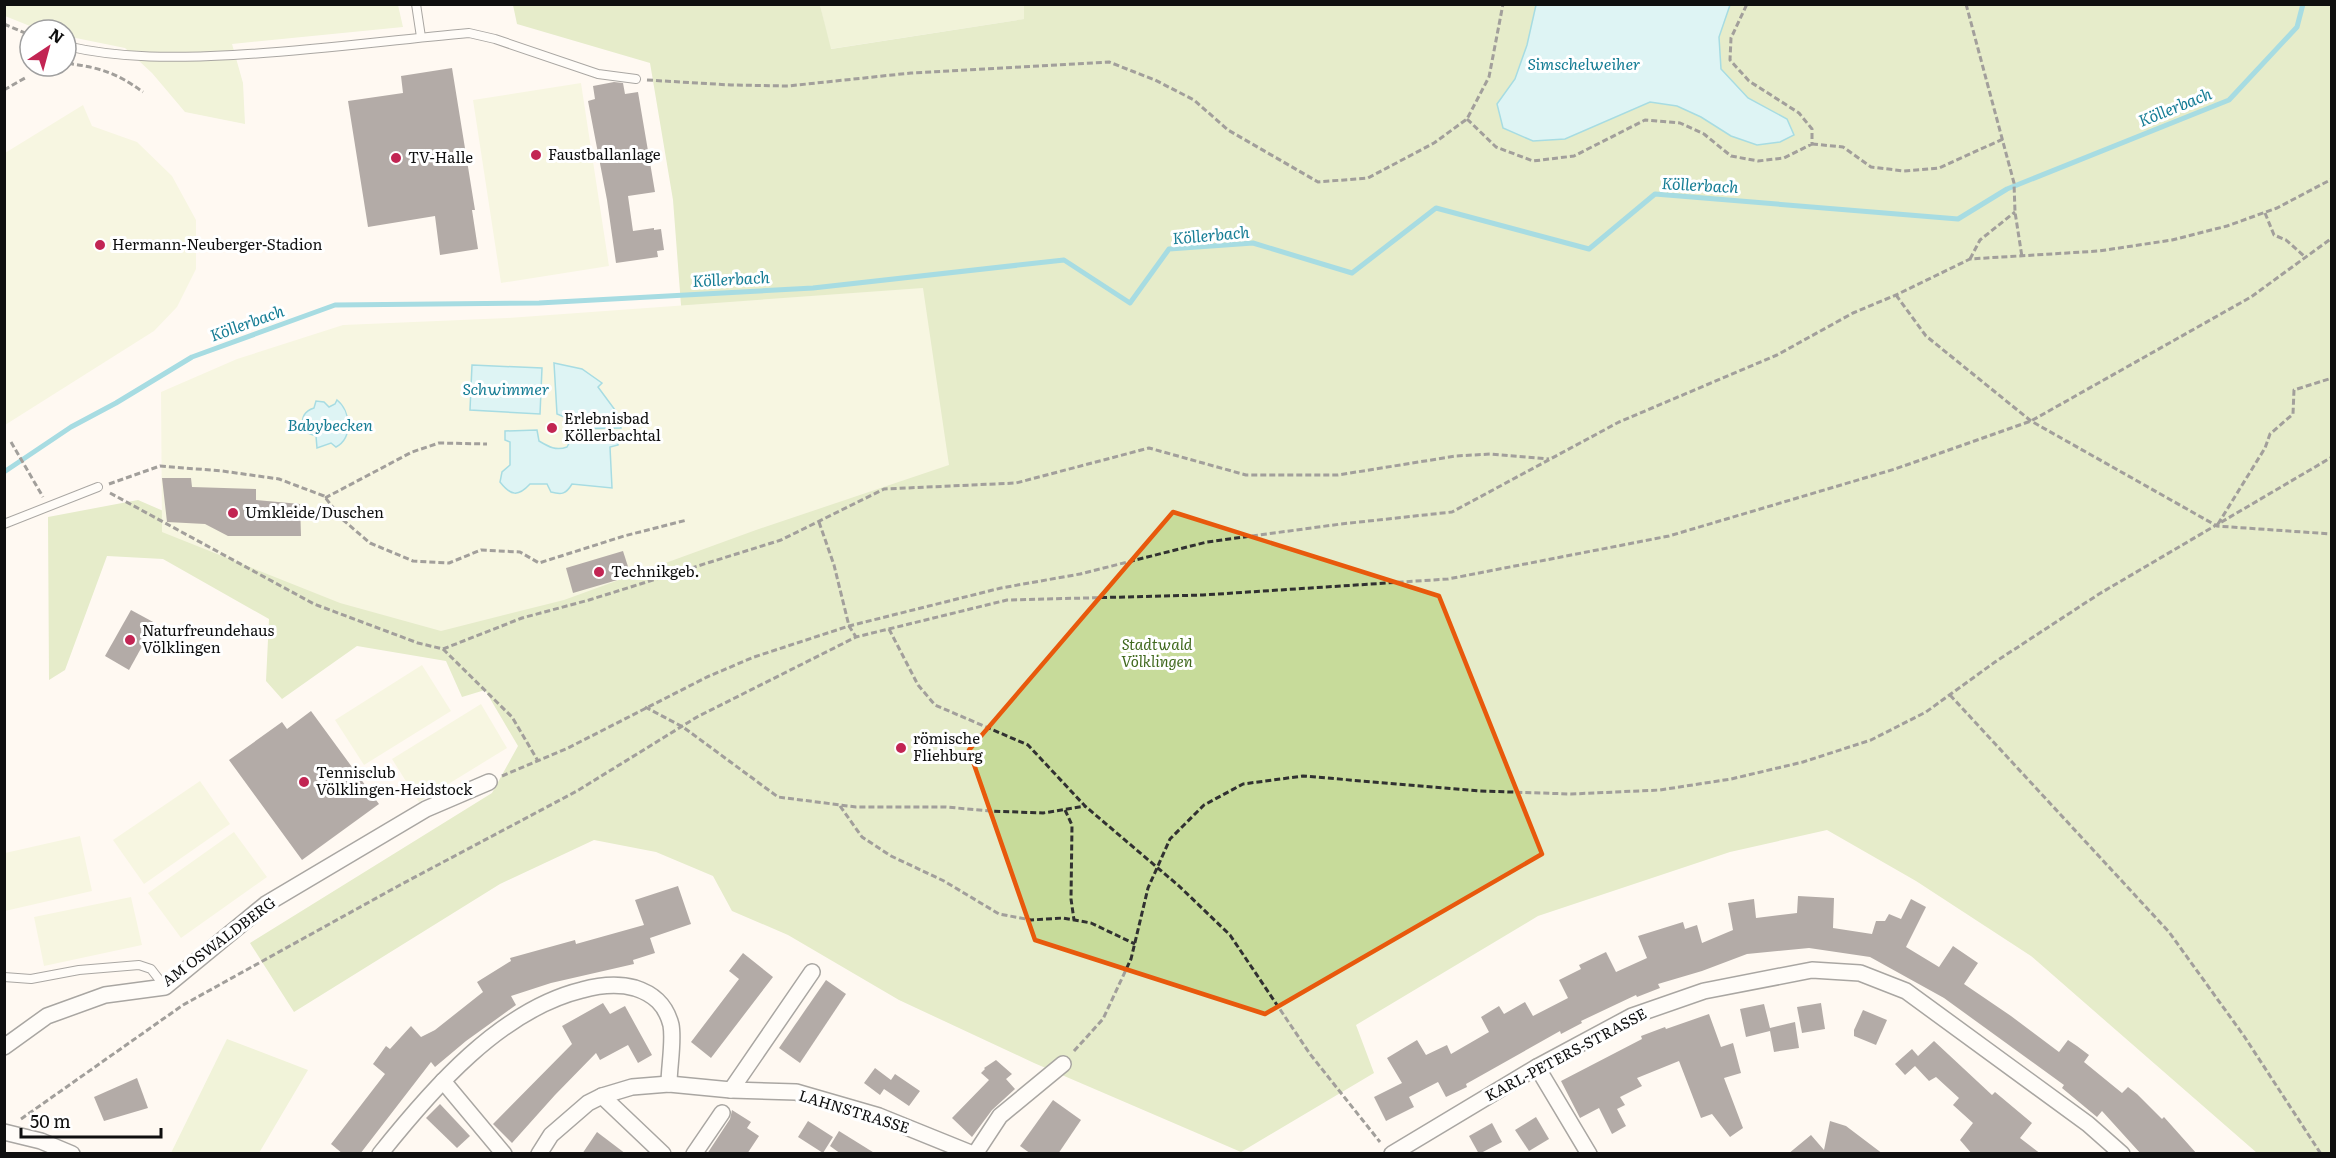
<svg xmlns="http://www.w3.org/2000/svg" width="2336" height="1158" viewBox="0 0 2336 1158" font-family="Literata,serif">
<rect width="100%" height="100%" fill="#fff9f2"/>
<!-- green -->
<g fill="#dfeabb">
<path d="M 263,4 L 398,5 L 403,27 L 232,44 L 243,83 L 245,124 L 185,112 L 152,73 L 125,48 L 66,36 L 66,30 L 40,30 L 5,16 L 4,5 Z"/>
<path d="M 820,5 L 1024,5 L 1025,19 L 830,49 Z"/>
<path d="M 227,1039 L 308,1070 L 259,1153 L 171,1153 Z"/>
</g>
<!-- forest -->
<path fill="#c7db9a" d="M 1024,4 L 2331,5 L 2331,1153 L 2257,1153 L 2031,956 L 1916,881 L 1827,830 L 1730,852 L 1538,916 L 1356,1025 L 1374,1073 L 1241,1152 L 1034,1063 L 899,1000 L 788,935 L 732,911 L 713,876 L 656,852 L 594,840 L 500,884 L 294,1012 L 250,943 L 492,793 L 518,746 L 485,690 L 462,697 L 446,661 L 357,646 L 282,699 L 266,681 L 269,619 L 163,559 L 107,556 L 65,670 L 49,680 L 48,517 L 138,500 L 288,565 L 682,318 L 673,200 L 650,63 L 517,24 L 513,5 L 820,5 L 831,49 L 1024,19 Z"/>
<!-- pitch -->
<g fill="#eef1cd">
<path d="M 581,83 L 609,266 L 501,283 L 473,100 Z"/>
<path d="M 83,105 L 92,126 L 137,142 L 172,176 L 196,220 L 196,269 L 177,307 L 154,331 L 5,425 L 5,153 Z"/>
<path d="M 923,288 L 949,465 L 756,530 L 564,600 L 441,631 L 340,603 L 162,532 L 161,392 L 237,359 L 343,325 L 507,318 Z"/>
<path d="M 422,665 L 451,711 L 364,765 L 335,720 Z"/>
<path d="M 481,704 L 507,748 L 419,802 L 392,759 Z"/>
<path d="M 200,781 L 230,824 L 144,884 L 113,840 Z"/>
<path d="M 234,832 L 267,877 L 181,938 L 148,893 Z"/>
<path d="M 80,836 L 92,891 L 5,911 L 5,853 Z"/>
<path d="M 131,897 L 142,945 L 44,966 L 34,917 Z"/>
</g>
<!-- water -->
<g fill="#b6eef7" stroke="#3cb8cf" stroke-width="1.5">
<path d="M 1536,5 L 1730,5 L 1719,37 L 1721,69 L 1748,98 L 1787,119 L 1794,135 L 1780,142 L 1757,145 L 1731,136 L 1701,117 L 1677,106 L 1650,102 L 1565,139 L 1533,141 L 1503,128 L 1497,104 L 1515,79 L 1527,45 Z"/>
<path d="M 554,363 L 582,369 L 602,383 L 598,387 L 618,414 L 621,428 L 574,429 L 567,418 L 557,414 Z"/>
<path d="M 472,365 L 542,368 L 540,414 L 470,410 Z"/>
<path d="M 337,400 C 351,411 353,438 336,447 L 331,443 L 317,448 L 316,436 L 308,433 L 302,427 C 302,417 304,411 314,408 L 316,401 L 324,402 L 329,407 L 335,404 Z"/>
<path d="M 537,430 L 539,441 C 549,447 556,451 567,447 L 573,436 L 618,438 L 618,445 L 610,447 L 612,488 L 572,484 C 566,494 562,495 551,492 L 547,484 L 530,484 C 518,497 511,496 500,482 L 502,472 L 510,465 L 510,442 L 505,440 L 505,431 Z"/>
</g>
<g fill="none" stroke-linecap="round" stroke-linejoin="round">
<!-- stream -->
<path stroke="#3cb8cf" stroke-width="5" d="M 4,472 L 71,427 L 116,403 L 192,357 L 335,305 L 539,303 L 813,288 L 1064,260 L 1130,303 L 1169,249 L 1253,243 L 1352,273 L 1436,208 L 1589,249 L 1655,194 L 1958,219 L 2007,189 L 2229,100 L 2297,27 L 2303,4"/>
</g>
<!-- building -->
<g fill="#584d4c">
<path d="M 452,68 L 475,210 L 472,210 L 478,249 L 440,255 L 435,216 L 368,227 L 348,101 L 403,93 L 401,76 Z"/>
<path d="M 614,82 L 623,83 L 625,94 L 638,92 L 655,192 L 628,196 L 633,231 L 654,228 L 654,230 L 661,229 L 664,250 L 657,251 L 658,257 L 616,263 L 607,200 L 588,101 L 595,99 L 593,86 Z"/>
<path d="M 162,478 L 191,478 L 192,487 L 256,489 L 256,500 L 300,504 L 301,536 L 228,536 L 205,524 L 167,522 Z"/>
<path d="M 623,551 L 631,576 L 573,593 L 566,568 Z"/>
<path d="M 131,610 L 155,623 L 129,670 L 105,656 Z"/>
<path d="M 311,711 L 379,804 L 302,860 L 229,760 L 282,722 L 287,729 Z"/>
<path d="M 678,886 L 691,924 L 650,938 L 655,953 L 633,960 L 634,964 L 551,983 L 511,996 L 516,1005 L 466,1041 L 435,1067 L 431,1062 L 360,1154 L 343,1154 L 331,1144 L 385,1074 L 373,1064 L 386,1046 L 390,1049 L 411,1026 L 421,1037 L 435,1030 L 483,992 L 477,982 L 511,961 L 510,958 L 575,940 L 576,944 L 644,925 L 635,900 Z"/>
<path d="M 1798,896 L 1834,898 L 1833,928 L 1872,934 L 1876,921 L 1885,921 L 1889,914 L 1901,919 L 1911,899 L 1926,907 L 1906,947 L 1939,967 L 1953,946 L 1978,963 L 1964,984 L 2011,1016 L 2059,1052 L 2068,1040 L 2077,1046 L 2089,1055 L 2084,1062 L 2122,1093 L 2128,1087 L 2137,1094 L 2162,1119 L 2164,1117 L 2197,1154 L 2141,1154 L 2102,1111 L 2097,1117 L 2062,1088 L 2064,1085 L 1944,998 L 1870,957 L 1809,948 L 1747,954 L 1702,971 L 1658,984 L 1660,988 L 1637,997 L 1636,995 L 1581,1021 L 1582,1023 L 1561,1034 L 1560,1031 L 1466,1084 L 1467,1087 L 1446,1097 L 1438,1082 L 1409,1097 L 1414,1107 L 1386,1121 L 1374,1097 L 1402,1083 L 1387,1058 L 1417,1040 L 1426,1055 L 1447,1045 L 1451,1054 L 1489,1032 L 1481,1017 L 1499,1006 L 1504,1014 L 1525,1002 L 1533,1016 L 1568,998 L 1559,980 L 1581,969 L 1579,965 L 1606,952 L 1616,972 L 1647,958 L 1638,936 L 1683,922 L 1685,929 L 1697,925 L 1702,943 L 1733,930 L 1728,903 L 1754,899 L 1756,918 L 1797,913 Z"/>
<path d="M 743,953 L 773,977 L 711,1058 L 691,1042 L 739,979 L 729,971 Z"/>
<path d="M 826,980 L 846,994 L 800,1063 L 779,1048 Z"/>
<path d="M 603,1003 L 610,1014 L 625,1006 L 652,1055 L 638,1063 L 628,1045 L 600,1060 L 596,1053 L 555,1095 L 512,1143 L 493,1124 L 572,1044 L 562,1026 Z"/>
<path d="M 1821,1003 L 1825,1029 L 1802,1033 L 1797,1007 Z"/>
<path d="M 1764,1004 L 1770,1028 L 1795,1022 L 1799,1048 L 1774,1052 L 1770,1031 L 1746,1037 L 1740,1009 Z"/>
<path d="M 1863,1010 L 1887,1020 L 1876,1045 L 1854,1036 L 1854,1030 Z"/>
<path d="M 1709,1014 L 1721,1047 L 1733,1043 L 1741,1073 L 1724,1078 L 1743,1128 L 1730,1137 L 1712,1114 L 1701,1118 L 1679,1061 L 1637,1078 L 1642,1086 L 1620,1097 L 1625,1105 L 1617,1109 L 1626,1126 L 1612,1134 L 1599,1108 L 1580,1118 L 1561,1081 L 1642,1039 L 1641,1036 L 1665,1027 L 1666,1029 Z"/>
<path d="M 1934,1041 L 1992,1095 L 1995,1092 L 2032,1123 L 2020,1138 L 2041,1154 L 1972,1154 L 1960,1140 L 1973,1123 L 1953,1105 L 1959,1098 L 1936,1077 L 1929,1081 L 1915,1066 L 1905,1075 L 1895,1064 L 1912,1049 L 1918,1056 Z"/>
<path d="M 996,1060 L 1012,1074 L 1006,1079 L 1015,1089 L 992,1110 L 972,1137 L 952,1118 L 989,1080 L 981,1073 L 985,1069 L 984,1068 Z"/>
<path d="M 875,1068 L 891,1080 L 895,1074 L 920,1091 L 909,1106 L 884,1089 L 880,1095 L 864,1083 Z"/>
<path d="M 137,1078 L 148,1108 L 104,1121 L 94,1097 Z"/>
<path d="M 1053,1100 L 1081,1120 L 1058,1154 L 1031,1154 L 1020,1146 Z"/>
<path d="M 440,1104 L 470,1136 L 457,1148 L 426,1118 Z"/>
<path d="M 732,1110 L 751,1122 L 747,1128 L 759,1136 L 747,1154 L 707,1154 L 730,1119 Z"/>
<path d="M 1536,1117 L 1549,1139 L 1529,1151 L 1515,1130 Z"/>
<path d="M 808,1121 L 833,1137 L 823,1153 L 798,1137 Z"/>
<path d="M 1830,1121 L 1846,1126 L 1883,1154 L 1788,1154 L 1811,1135 L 1824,1150 Z"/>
<path d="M 1492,1123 L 1502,1142 L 1479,1154 L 1469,1136 Z"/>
<path d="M 839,1131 L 876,1154 L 841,1154 L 830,1146 Z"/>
<path d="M 597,1132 L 626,1154 L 582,1154 Z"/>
</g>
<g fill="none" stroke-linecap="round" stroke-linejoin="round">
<defs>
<g id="service">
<path d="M 416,4 L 421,37"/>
<path d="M 66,46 C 122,59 177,58 233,55 C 312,51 390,40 469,33 L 495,39 L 598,74 L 636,79"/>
<path d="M 4,524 L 98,487"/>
<path d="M 4,977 L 31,979 L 79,970 L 139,965 L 151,969 L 165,987"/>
</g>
<g id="minor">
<path d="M 4,1047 L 47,1016 L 105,995 L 165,987 L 266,904 L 426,809 L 489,782"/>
<path d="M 1537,1067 L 1589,1154"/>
<path d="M 443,1081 L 504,1154"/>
<path d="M 731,1090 L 812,972"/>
<path d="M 602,1096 L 663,1154"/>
<path d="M 4,1132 L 41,1141 L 72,1154"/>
<path d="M 380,1154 C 431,1090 500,1010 582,990 C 600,985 617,983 635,988 C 654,994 666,1005 671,1025 C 674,1041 669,1067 669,1084"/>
<path d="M 539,1154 L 551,1135 L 588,1103 L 602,1096 L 632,1087 L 669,1084 L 731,1090 L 796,1092 L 879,1116 L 973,1154"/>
<path d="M 694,1154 L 722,1113"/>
<path d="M 975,1154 L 1000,1116 L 1063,1064"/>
<path d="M 1392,1154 L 1537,1067 L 1632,1016 L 1704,991 L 1812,970 L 1860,973 L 1906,991 L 2088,1124 L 2122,1154"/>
</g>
</defs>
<!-- service casing -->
<use href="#service" stroke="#424242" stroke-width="10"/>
<!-- minor casing -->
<use href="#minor" stroke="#424242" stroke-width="18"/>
<!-- path -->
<g stroke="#313131" stroke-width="3" stroke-dasharray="6 3" stroke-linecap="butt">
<path d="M 1966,4 L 2014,183 L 2015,212 L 2022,257"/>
<path d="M 4,24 L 30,35"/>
<path d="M 71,60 L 72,64 C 102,68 118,74 143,92"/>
<path d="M 647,80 L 731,85 L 788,86 L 911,73 L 1109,62 L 1155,80 L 1194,100 L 1228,130 L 1318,182 L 1368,178 L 1434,143 L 1467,119 L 1489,77 L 1503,4"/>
<path d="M 4,90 L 25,78"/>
<path d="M 1467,119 L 1496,147 L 1533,161 L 1574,156 L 1645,120 L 1680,123 L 1704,134 L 1731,156 L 1758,161 L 1784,158 L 1812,144 L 1812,129 L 1799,113 L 1749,81 L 1730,60 L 1731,38 L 1747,4"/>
<path d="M 1812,144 L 1843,147 L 1871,167 L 1904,171 L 1939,168 L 2003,139"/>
<path d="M 2265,213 L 2274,235 L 2286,240 L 2305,257"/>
<path d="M 1970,259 L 1980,240 L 2015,212"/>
<path d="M 1896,295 L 1926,336 L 2031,421 L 2217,526 L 2332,534"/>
<path d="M 11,442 L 43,497"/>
<path d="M 109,484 L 160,466 L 222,471 L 279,479 L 324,496 L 342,519 L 370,543 L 413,561 L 449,563 L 481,550 L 520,552 L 539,563 L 624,536 L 687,520"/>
<path d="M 110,493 L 314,604 L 418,643 L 443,649 L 522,618 L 589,600 L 781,540 L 884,489 L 1016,483 L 1149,448 L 1246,475 L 1338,475 L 1456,456 L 1491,454 L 1549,459"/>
<path d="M 325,498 L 412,452 L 439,443 L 487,444"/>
<path d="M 819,522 L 834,565 L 849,626 L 856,637"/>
<path d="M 2218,524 L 2265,448 L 2270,434 L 2293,414 L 2294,390 L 2332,378"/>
<path d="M 889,629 L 918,685 L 935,705 L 1028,745 L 1085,806 L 1179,886 L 1230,935 L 1310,1054 L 1380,1142"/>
<path d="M 443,649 L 512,717 L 538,761"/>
<path d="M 1950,695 L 2169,932 L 2244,1036 L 2321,1154"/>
<path d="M 645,707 L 683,727 L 778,797 L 856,807 L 946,807 L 990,811 L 1043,813 L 1085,806"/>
<path d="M 502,776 L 568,748 L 707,677 L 754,657 L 849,626 L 1001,588 L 1080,574 L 1207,542 L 1341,524 L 1452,512 L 1619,422 L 1777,355 L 1853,313 L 1896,295 L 1970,259 L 2099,251 L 2172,240 L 2227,226 L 2277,208 L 2332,179"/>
<path d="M 840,806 L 862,837 L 891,856 L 944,881 L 999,914 L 1031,920 L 1063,918 L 1091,923 L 1135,944"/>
<path d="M 1065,810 L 1072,825 L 1071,899 L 1074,920"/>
<path d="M 1074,1051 L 1103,1019 L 1131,959 L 1148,888 L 1170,839 L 1204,805 L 1243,784 L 1303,776 L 1480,791 L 1571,794 L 1660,790 L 1731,779 L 1803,762 L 1871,740 L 1926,712 L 1995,662 L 2099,594 L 2332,457"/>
<path d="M 21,1119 L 183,1005 L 400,885 L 577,791 L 697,717 L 856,637 L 1007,600 L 1203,595 L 1448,579 L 1669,536 L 1895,469 L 2031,421 L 2251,297 L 2332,238"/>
</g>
<!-- service -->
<use href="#service" stroke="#fff" stroke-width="8"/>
<!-- minor -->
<use href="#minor" stroke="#fff" stroke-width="15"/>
</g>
<!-- marked area -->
<path d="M0 0H2336V1158H0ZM 1173,512 L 1439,596 L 1542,854 L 1265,1014 L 1035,940 L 969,750 Z" fill="#fff9f2" fill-opacity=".55" fill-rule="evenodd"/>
<path fill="none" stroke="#e8590c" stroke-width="4.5" stroke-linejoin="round" d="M 1173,512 L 1439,596 L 1542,854 L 1265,1014 L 1035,940 L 969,750 Z"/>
<!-- markers -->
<g fill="#c22553" stroke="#fff" stroke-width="2">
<circle cx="536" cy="155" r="6"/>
<circle cx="396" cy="158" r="6"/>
<circle cx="100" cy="245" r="6"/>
<circle cx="552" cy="428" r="6"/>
<circle cx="233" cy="513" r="6"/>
<circle cx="599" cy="572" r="6"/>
<circle cx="130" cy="640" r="6"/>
<circle cx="901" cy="748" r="6"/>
<circle cx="304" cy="782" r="6"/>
</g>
<g text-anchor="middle" stroke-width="6" stroke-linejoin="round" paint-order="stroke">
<!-- poi labels -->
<g font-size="15" fill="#0f0f0f" stroke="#fff" text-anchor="start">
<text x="548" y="160">Faustballanlage</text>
<text x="408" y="163">TV-Halle</text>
<text x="112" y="250">Hermann-Neuberger-Stadion</text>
<text x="564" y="424">Erlebnisbad<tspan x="564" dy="17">Köllerbachtal</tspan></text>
<text x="245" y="518">Umkleide/Duschen</text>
<text x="611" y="577">Technikgeb.</text>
<text x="142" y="636">Naturfreundehaus<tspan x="142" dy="17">Völklingen</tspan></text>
<text x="913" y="744">römische<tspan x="913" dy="17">Fliehburg</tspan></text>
<text x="316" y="778">Tennisclub<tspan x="316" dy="17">Völklingen-Heidstock</tspan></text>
</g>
<!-- park labels -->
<g font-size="15" font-style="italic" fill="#40691e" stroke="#fff">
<text x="1157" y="650">Stadtwald<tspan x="1157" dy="17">Völklingen</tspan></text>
</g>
<!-- street labels -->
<g font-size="15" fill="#0f0f0f" stroke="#fff">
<text transform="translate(219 942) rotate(-37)" y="5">AM OSWALDBERG</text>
<text transform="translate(1566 1055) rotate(-28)" y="5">KARL-PETERS-STRASSE</text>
<text transform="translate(854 1112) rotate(17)" y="5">LAHNSTRASSE</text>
</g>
<!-- water labels -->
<g font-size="16" font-style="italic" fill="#167d95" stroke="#fff">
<text x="1584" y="70">Simschelweiher</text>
<text transform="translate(2175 107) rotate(-22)" y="6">Köllerbach</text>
<text transform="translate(1700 185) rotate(3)" y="6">Köllerbach</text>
<text transform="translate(1211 235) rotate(-5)" y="6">Köllerbach</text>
<text transform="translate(731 279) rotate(-3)" y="6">Köllerbach</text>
<text transform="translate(247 323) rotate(-20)" y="6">Köllerbach</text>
<text x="506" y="395">Schwimmer</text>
<text x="330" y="431">Babybecken</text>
</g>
</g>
<!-- border -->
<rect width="2336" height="1158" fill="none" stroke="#0f0f0f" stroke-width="12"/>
<!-- north arrow -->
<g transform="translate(48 48) rotate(36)"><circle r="28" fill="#ffffff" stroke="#9f9f9f" stroke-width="1.5"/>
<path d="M0-4.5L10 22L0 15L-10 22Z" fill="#c22553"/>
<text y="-9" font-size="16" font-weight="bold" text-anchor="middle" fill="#0f0f0f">N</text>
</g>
<!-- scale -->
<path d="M21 1128v9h140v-9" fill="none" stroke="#0f0f0f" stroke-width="3"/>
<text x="30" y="1128" font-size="18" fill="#0f0f0f" stroke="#ffffff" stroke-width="4.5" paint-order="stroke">50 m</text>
</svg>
